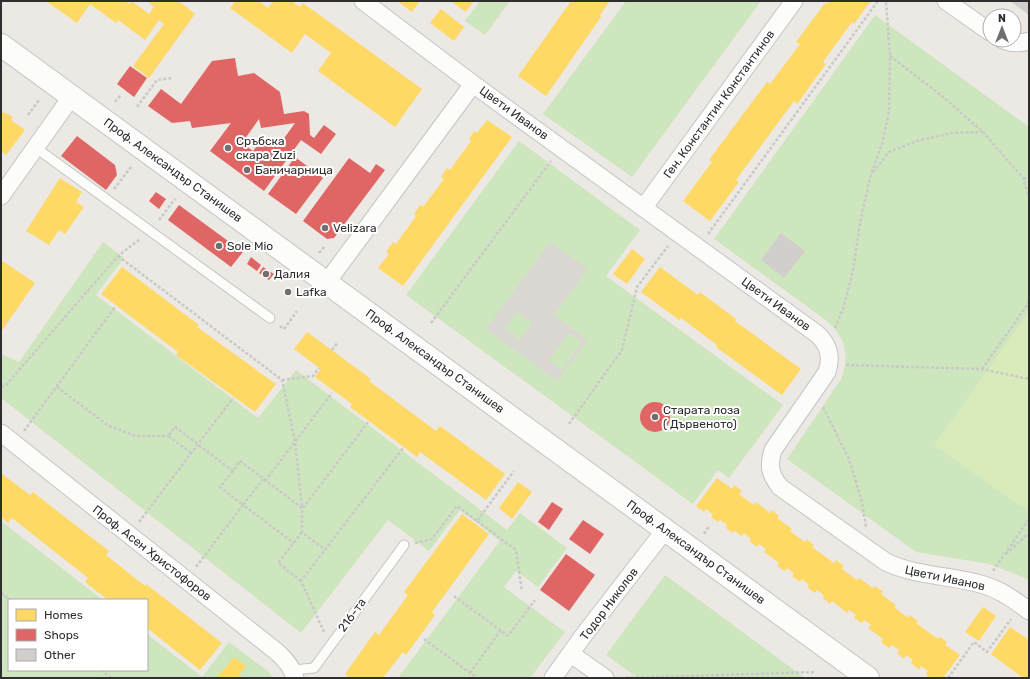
<svg xmlns="http://www.w3.org/2000/svg" width="1030" height="679" viewBox="0 0 1030 679" font-family="Rubik,sans-serif">
<rect width="100%" height="100%" fill="#ece8e4"/>
<!-- green -->
<g fill="#cee6be">
<path d="M 480,1 L 510,1 L 485,35 L 465,21 Z"/>
<path d="M 626,1 L 761,1 L 632,177 L 543,114 Z"/>
<path d="M 875,15 L 1029,127 L 1029,581 L 1025,578 L 989,564 L 916,552 L 787,459 L 841,379 C 850,355 846,338 827,321 L 714,239 Z"/>
<path d="M 519,141 L 640,230 L 606,276 L 783,405 L 729,478 L 718,470 L 693,504 L 406,295 Z"/>
<path d="M 103,242 L 124,258 L 96,295 L 258,418 L 296,370 L 507,530 L 520,513 L 567,548 L 538,587 L 516,571 L 504,587 L 565,632 L 530,678 L 398,678 L 500,541 L 460,510 L 429,551 L 388,520 L 301,633 L 1,398 L 1,354 L 19,362 Z"/>
<path d="M 1,521 L 103,600 L 9,600 L 9,670 L 147,670 L 147,634 L 202,677 L 229,642 L 269,672 L 273,678 L 1,678 Z"/>
<path d="M 665,575 L 805,678 L 638,678 L 606,655 Z"/>
</g>
<!-- pitch -->
<path fill="#d9eabb" d="M 1028,313 L 1029,314 L 1029,512 L 934,445 Z"/>
<!-- plaza -->
<path fill="#dad6d2" fill-rule="evenodd" d="M 550,242 L 588,269 L 554,315 L 588,340 L 557,381 L 486,329 ZM 517,312 L 532,323 L 520,340 L 505,328 ZM 569,333 L 582,342 L 562,370 L 549,360 Z"/>
<!-- homes -->
<g fill="#ffd966">
<path d="M 46,1 L 126,1 L 130,4 L 132,1 L 149,14 L 154,7 L 149,3 L 150,1 L 180,1 L 180,2 L 195,14 L 149,78 L 133,66 L 164,24 L 159,20 L 145,40 L 118,20 L 116,23 L 90,4 L 77,23 Z"/>
<path d="M 235,1 L 259,1 L 268,8 L 273,1 L 295,1 L 294,3 L 300,7 L 303,3 L 422,89 L 395,127 L 318,71 L 331,53 L 305,34 L 292,53 L 230,8 Z"/>
<path d="M 397,1 L 420,1 L 412,12 Z"/>
<path d="M 451,1 L 474,1 L 466,12 Z"/>
<path d="M 571,1 L 610,1 L 600,15 L 601,17 L 546,96 L 518,76 Z"/>
<path d="M 829,1 L 871,1 L 854,24 L 852,22 L 823,62 L 826,64 L 797,104 L 794,101 L 736,180 L 739,182 L 710,221 L 683,201 L 712,162 L 709,160 L 767,82 L 770,84 L 800,44 L 796,42 L 825,3 L 827,4 Z"/>
<path d="M 441,9 L 464,27 L 454,41 L 430,23 Z"/>
<path d="M 1,112 L 3,113 L 4,112 L 13,117 L 11,120 L 25,130 L 6,155 L 1,151 Z"/>
<path d="M 487,120 L 512,137 L 403,286 L 378,268 L 389,254 L 386,252 L 393,242 L 396,244 L 416,216 L 414,214 L 420,205 L 423,207 L 444,179 L 441,177 L 447,168 L 450,170 L 471,141 L 469,139 L 474,131 L 477,133 Z"/>
<path d="M 60,178 L 82,192 L 76,202 L 84,207 L 65,234 L 59,230 L 49,245 L 26,231 Z"/>
<path d="M 632,249 L 645,259 L 627,284 L 613,274 Z"/>
<path d="M 1,260 L 35,283 L 1,332 Z"/>
<path d="M 122,267 L 199,325 L 197,327 L 276,384 L 255,412 L 176,355 L 178,352 L 101,294 Z"/>
<path d="M 660,267 L 698,295 L 700,292 L 736,319 L 735,321 L 801,369 L 782,395 L 716,347 L 717,345 L 681,318 L 679,320 L 641,292 Z"/>
<path d="M 307,332 L 371,379 L 369,381 L 436,431 L 440,426 L 505,474 L 486,500 L 420,452 L 417,457 L 350,407 L 352,404 L 315,377 L 321,369 L 294,349 Z"/>
<path d="M 1,473 L 30,495 L 33,492 L 52,507 L 109,551 L 106,555 L 145,586 L 146,584 L 222,643 L 200,670 L 147,628 L 147,600 L 108,600 L 85,582 L 88,578 L 12,518 L 8,523 L 1,517 Z"/>
<path d="M 717,478 L 732,489 L 734,485 L 742,491 L 739,494 L 754,505 L 756,502 L 770,513 L 772,510 L 779,516 L 777,518 L 792,529 L 790,531 L 805,542 L 807,539 L 810,542 L 814,545 L 812,547 L 834,563 L 836,560 L 844,566 L 842,569 L 857,580 L 859,578 L 873,588 L 875,586 L 879,589 L 883,591 L 881,594 L 896,605 L 894,607 L 908,618 L 910,615 L 918,621 L 916,623 L 938,639 L 940,637 L 947,642 L 945,645 L 960,655 L 943,678 L 937,678 L 936,677 L 935,678 L 930,678 L 926,674 L 928,671 L 921,666 L 919,670 L 911,663 L 913,660 L 906,655 L 904,659 L 897,653 L 899,650 L 892,645 L 889,648 L 881,642 L 883,639 L 868,628 L 871,625 L 864,620 L 862,623 L 854,618 L 856,615 L 849,610 L 847,613 L 832,601 L 830,604 L 823,598 L 824,596 L 821,593 L 817,590 L 815,593 L 807,587 L 809,585 L 802,579 L 800,582 L 792,576 L 794,574 L 791,571 L 787,568 L 785,571 L 777,566 L 779,563 L 764,552 L 766,549 L 759,544 L 757,547 L 749,541 L 751,539 L 744,533 L 742,536 L 735,531 L 733,533 L 726,528 L 727,525 L 720,520 L 718,522 L 711,517 L 713,515 L 706,509 L 704,512 L 696,506 Z"/>
<path d="M 518,482 L 532,492 L 512,519 L 499,508 Z"/>
<path d="M 462,514 L 489,534 L 432,612 L 435,615 L 406,655 L 403,652 L 383,678 L 347,678 L 348,676 L 345,674 L 375,632 L 379,635 L 408,595 L 404,592 Z"/>
<path d="M 983,607 L 996,616 L 979,641 L 965,632 Z"/>
<path d="M 1010,627 L 1029,640 L 1029,678 L 1023,678 L 991,654 Z"/>
<path d="M 234,657 L 246,666 L 237,678 L 217,678 Z"/>
</g>
<!-- shops -->
<g fill="#e06666" fill-rule="evenodd">
<path d="M 235,58 L 238,76 L 254,73 L 280,92 L 284,114 L 304,111 L 309,114 L 310,135 L 314,138 L 324,125 L 336,134 L 321,154 L 301,140 L 264,191 L 210,151 L 231,123 L 192,128 L 190,121 L 172,123 L 148,106 L 161,89 L 181,104 L 212,61 ZM 259,119 L 261,128 L 295,123 L 280,144 L 256,147 L 253,151 L 242,143 Z"/>
<path d="M 130,66 L 147,78 L 134,97 L 117,84 Z"/>
<path d="M 77,136 L 115,165 L 117,175 L 106,190 L 61,156 Z"/>
<path d="M 295,157 L 323,178 L 296,214 L 268,194 Z"/>
<path d="M 349,158 L 370,173 L 376,164 L 385,170 L 334,238 L 327,239 L 303,221 Z"/>
<path d="M 156,192 L 166,199 L 159,209 L 149,201 Z"/>
<path d="M 179,205 L 243,252 L 231,267 L 168,220 Z"/>
<path d="M 251,257 L 261,265 L 257,271 L 247,264 Z"/>
<path d="M 263,267 L 274,274 L 269,280 L 259,273 Z"/>
<path d="M 287,288 L 293,292 L 290,296 L 284,292 Z"/>
<circle cx="655" cy="417" r="15"/>
<path d="M 552,502 L 563,509 L 549,530 L 538,522 Z"/>
<path d="M 583,520 L 604,534 L 590,554 L 569,539 Z"/>
<path d="M 566,554 L 595,575 L 569,611 L 540,590 Z"/>
</g>
<!-- building -->
<g fill="#d1cecb">
<path d="M 1010,1 L 1029,1 L 1029,15 Z"/>
<path d="M 781,233 L 805,251 L 784,278 L 761,260 Z"/>
</g>
<g fill="none" stroke-linecap="round" stroke-linejoin="round">
<defs>
<g id="service">
<path d="M 36,148 L 270,318"/>
<path d="M 293,670 L 314,668 L 404,545"/>
</g>
<g id="minor">
<path d="M 363,1 L 473,84 L 817,334 C 829,345 832,357 827,372 L 773,450 C 768,466 770,474 780,487 L 886,562 C 918,577 951,575 984,585 C 1001,590 1015,600 1029,611"/>
<path d="M 946,1 L 990,32"/>
<path d="M 1003,40 C 1011,43 1020,44 1029,41"/>
<path d="M 1,196 L 72,96"/>
<path d="M 644,207 L 794,1"/>
<path d="M 327,282 L 473,84"/>
<path d="M 1,433 L 277,652 C 286,660 292,667 295,678"/>
<path d="M 571,654 L 605,678"/>
<path d="M 553,678 L 583,636 L 665,530"/>
</g>
<path id="tertiary" d="M 1,45 L 868,678"/>
</defs>
<!-- service casing -->
<use href="#service" stroke="#c5c4c5" stroke-width="11"/>
<!-- minor casing -->
<use href="#minor" stroke="#c5c4c5" stroke-width="19"/>
<!-- tertiary casing -->
<use href="#tertiary" stroke="#c5c4c5" stroke-width="24"/>
<!-- path -->
<g stroke="#c9c9c8" stroke-width="2.5" stroke-dasharray="3 2" stroke-linecap="butt">
<path d="M 890,56 L 942,96 L 983,132 L 1023,178 L 1029,197"/>
<path d="M 115,102 L 121,95"/>
<path d="M 137,107 L 157,80 L 173,78"/>
<path d="M 28,115 L 39,100"/>
<path d="M 873,172 L 889,152 L 917,141 L 951,133 L 983,132"/>
<path d="M 1023,178 L 1029,179"/>
<path d="M 114,189 L 131,167"/>
<path d="M 159,220 L 175,199"/>
<path d="M 708,234 L 878,1"/>
<path d="M 319,253 L 325,246"/>
<path d="M 118,256 L 282,380 L 295,441 L 302,508"/>
<path d="M 431,323 L 551,161"/>
<path d="M 280,326 L 284,329 L 297,311"/>
<path d="M 835,328 L 843,309 L 853,271 L 860,223 L 871,174 L 882,144 L 889,112 L 890,56 L 886,1"/>
<path d="M 332,350 L 338,342"/>
<path d="M 846,365 L 982,369 L 1029,379"/>
<path d="M 982,369 L 1028,304 L 1029,297"/>
<path d="M 282,380 L 313,376 L 319,368"/>
<path d="M 1,387 L 6,385 L 118,256 L 140,239"/>
<path d="M 57,387 L 109,426 L 136,436 L 168,436"/>
<path d="M 823,407 L 849,459 L 862,502 L 866,527"/>
<path d="M 569,424 L 622,350 L 637,287 L 668,246"/>
<path d="M 24,431 L 115,307"/>
<path d="M 191,453 L 168,436 L 175,427 L 233,471 L 240,461 L 302,508 L 302,532 L 325,550"/>
<path d="M 233,471 L 220,487 L 243,505 L 263,479"/>
<path d="M 265,481 L 332,393"/>
<path d="M 303,508 L 368,422"/>
<path d="M 477,521 L 516,550 L 522,591"/>
<path d="M 139,522 L 233,398"/>
<path d="M 704,534 L 709,526"/>
<path d="M 415,543 L 432,539 L 457,506 L 477,521 L 514,471"/>
<path d="M 1006,554 L 1029,533"/>
<path d="M 196,567 L 243,505 L 294,543"/>
<path d="M 993,571 L 1029,519"/>
<path d="M 301,581 L 278,563 L 302,532"/>
<path d="M 1,593 L 10,600"/>
<path d="M 454,596 L 508,636 L 535,600"/>
<path d="M 324,632 L 301,581 L 403,448"/>
<path d="M 424,639 L 477,678"/>
<path d="M 101,670 L 111,678"/>
<path d="M 470,673 L 501,630"/>
<path d="M 621,678 L 815,672"/>
<path d="M 948,678 L 974,642 L 987,652 L 1011,619"/>
</g>
<!-- service -->
<use href="#service" stroke="#fcfcfb" stroke-width="9"/>
<!-- minor -->
<use href="#minor" stroke="#fcfcfb" stroke-width="17"/>
<!-- tertiary -->
<use href="#tertiary" stroke="#fcfcfb" stroke-width="22"/>
</g>
<!-- markers -->
<g fill="#706f6e" stroke="#fff" stroke-width="1.5">
<circle cx="228" cy="148" r="4"/>
<circle cx="247" cy="170" r="4"/>
<circle cx="325" cy="228" r="4"/>
<circle cx="219" cy="246" r="4"/>
<circle cx="266" cy="274" r="4"/>
<circle cx="288" cy="292" r="4"/>
<circle cx="655" cy="417" r="4"/>
</g>
<g text-anchor="middle" stroke-width="4" stroke-linejoin="round" paint-order="stroke">
<!-- street labels -->
<g font-size="12" fill="#2e2e2e" stroke="#fff">
<text transform="translate(719 104) rotate(-54)" y="4">Ген. Константин Константинов</text>
<text transform="translate(514 113) rotate(36)" y="4">Цвети Иванов</text>
<text transform="translate(173 170) rotate(36)" y="4">Проф. Александър Станишев</text>
<text transform="translate(776 304) rotate(36)" y="4">Цвети Иванов</text>
<text transform="translate(435 361) rotate(36)" y="4">Проф. Александър Станишев</text>
<text transform="translate(696 552) rotate(36)" y="4">Проф. Александър Станишев</text>
<text transform="translate(152 553) rotate(38)" y="4">Проф. Асен Христофоров</text>
<text transform="translate(945 578) rotate(12)" y="4">Цвети Иванов</text>
<text transform="translate(609 604) rotate(-53)" y="4">Тодор Николов</text>
<text transform="translate(352 615) rotate(-54)" y="4">216-та</text>
</g>
<!-- poi labels -->
<g font-size="12" fill="#2e2e2e" stroke="#fff" text-anchor="start">
<text x="236" y="145">Сръбска<tspan x="236" dy="14">скара Zuzi</tspan></text>
<text x="255" y="174">Баничарница</text>
<text x="333" y="232">Velizara</text>
<text x="227" y="250">Sole Mio</text>
<text x="274" y="278">Далия</text>
<text x="296" y="296">Lafka</text>
<text x="663" y="414">Старата лоза<tspan x="663" dy="14">( Дървеното)</tspan></text>
</g>
</g>
<!-- border -->
<rect width="1030" height="679" fill="none" stroke="#2e2e2e" stroke-width="4"/>
<!-- legend -->
<rect x="8" y="599" width="140" height="72" fill="#ffffff" stroke="#ababab"/>
<rect x="16" y="609" width="20" height="12" fill="#ffd966" stroke="#ababab"/>
<text x="44" y="619" font-size="12" fill="#2e2e2e">Homes</text>
<rect x="16" y="629" width="20" height="12" fill="#e06666" stroke="#ababab"/>
<text x="44" y="639" font-size="12" fill="#2e2e2e">Shops</text>
<rect x="16" y="649" width="20" height="12" fill="#d1cecb" stroke="#ababab"/>
<text x="44" y="659" font-size="12" fill="#2e2e2e">Other</text>
<!-- north arrow -->
<g transform="translate(1002 28)"><circle r="19" fill="#ffffff" stroke="#ababab"/>
<path d="M0-3L7 15L0 10L-7 15Z" fill="#706f6e"/>
<text y="-6" font-size="11" font-weight="bold" text-anchor="middle" fill="#2e2e2e">N</text>
</g>
</svg>
